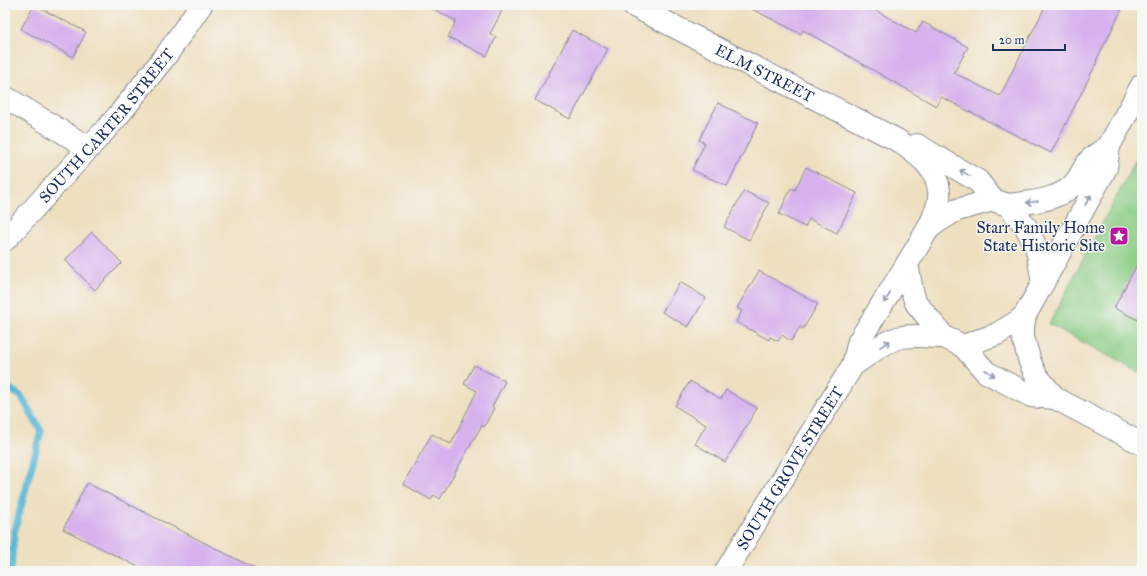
<svg xmlns="http://www.w3.org/2000/svg" width="1147" height="576" viewBox="0 0 1147 576" font-family="'IM FELL Great Primer',serif">
<rect width="100%" height="100%" fill="#f6f6f2"/>
<filter id="ink" filterUnits="userSpaceOnUse"><feTurbulence type="fractalNoise" baseFrequency=".025" numOctaves="2"/><feDisplacementMap in="SourceGraphic" scale="8" xChannelSelector="R" yChannelSelector="G"/><feConvolveMatrix kernelMatrix="1 2 1 2 8 2 1 2 1" color-interpolation-filters="sRGB"/></filter>
<filter id="wash" filterUnits="userSpaceOnUse"><feTurbulence type="fractalNoise" baseFrequency=".012" numOctaves="4" result="noise"/><feDisplacementMap in="SourceGraphic" scale="16" xChannelSelector="R" yChannelSelector="G"/><feGaussianBlur stdDeviation="0.9" result="paint"/><feColorMatrix in="noise" values="0 0 0 0 0 0 0 0 0 0 0 0 0 0 0 0 0 1.4 0 .05"/><feComposite in="paint" operator="in"/></filter>
<g filter="url(#wash)">
<rect width="100%" height="100%" fill="#eedfbf"/>
<!-- green -->
<path fill="#8acc84" stroke="#527e71" d="M 1142,148 L 1142,374 L 1049,324 Z"/>
<g fill="none" stroke-linecap="round" stroke-linejoin="round">
<!-- stream -->
<path stroke="#58b8d7" stroke-width="7" d="M 5,386 L 21,396 L 41,431 L 14,533 L 11,571"/>
</g>
<g id="blocks">
<!-- building -->
<g fill="#d6b1ed">
<path d="M 34,5 L 86,32 L 73,57 L 21,29 Z"/>
<path d="M 426,5 L 505,5 L 490,34 L 496,37 L 487,56 L 448,37 L 456,21 Z"/>
<path d="M 744,5 L 866,5 L 916,33 L 923,22 L 968,47 L 954,73 L 1000,96 L 1046,5 L 1124,5 L 1096,61 L 1097,62 L 1051,153 L 941,97 L 936,106 L 803,30 L 801,34 Z"/>
<path d="M 572,30 L 608,49 L 570,119 L 535,100 Z"/>
<path d="M 718,103 L 758,123 L 727,186 L 692,170 L 705,143 L 699,140 Z"/>
<path d="M 806,167 L 857,193 L 837,233 L 809,219 L 805,227 L 779,214 L 791,188 L 795,190 Z"/>
<path d="M 744,191 L 769,203 L 749,240 L 724,227 Z"/>
<path d="M 92,232 L 122,263 L 95,290 L 65,260 Z"/>
<path d="M 1142,255 L 1142,322 L 1114,308 Z"/>
<path d="M 759,271 L 818,304 L 803,329 L 800,327 L 791,341 L 782,335 L 778,341 L 770,337 L 769,340 L 736,322 L 742,311 L 737,308 Z"/>
<path d="M 680,282 L 706,298 L 688,327 L 662,312 Z"/>
<path d="M 474,365 L 505,381 L 492,407 L 494,408 L 484,427 L 482,425 L 440,499 L 434,495 L 431,500 L 403,484 L 432,434 L 451,444 L 477,391 L 464,384 Z"/>
<path d="M 690,381 L 721,399 L 726,390 L 757,408 L 725,462 L 695,444 L 706,425 L 675,406 Z"/>
<path d="M 87,483 L 260,571 L 146,571 L 63,529 Z"/>
</g>
</g>
</g>
<g filter="url(#ink)">
<use href="#blocks" fill-opacity="0" stroke="#84878e" stroke-width="1"/>
<g fill="none" stroke-linecap="round" stroke-linejoin="round">
<defs>
<g id="street">
<path id="s1" d="M 632,5 L 897,140 C 915,153 937,166 939,191 C 941,204 933,218 928,229"/>
<path d="M 5,97 L 89,148"/>
<path d="M 917,145 L 978,181 L 993,200"/>
<path d="M 1109,146 L 1142,85"/>
<path d="M 1008,205 C 1030,202 1057,201 1073,185 C 1080,178 1083,168 1089,161 C 1094,155 1103,151 1109,146 L 1106,168 L 1043,283"/>
<path d="M 1025,315 L 1023,326 L 1023,337 L 1030,362 L 1036,375 L 1055,398 L 1142,444"/>
<path d="M 963,346 L 997,334 L 1017,322 L 1025,315 L 1043,283 L 1037,249 L 1026,227 L 1008,205 L 993,200 L 957,210 L 940,220 L 928,229 L 907,264 L 912,291 L 916,303 L 944,337 L 963,346 L 986,372 L 1031,396 L 1055,398"/>
<path d="M 853,365 C 866,357 883,342 898,338 C 912,334 929,337 944,337"/>
<path id="s2" d="M 726,571 L 853,365 L 859,341 L 907,264"/>
</g>
<g id="secondary">
<path id="s3" d="M 5,240 L 118,116 L 167,54 L 201,5"/>
</g>
</defs>
<!-- street casing -->
<use href="#street" stroke="#84878e" stroke-width="24"/>
<!-- secondary casing -->
<use href="#secondary" stroke="#84878e" stroke-width="24"/>
<!-- street -->
<use href="#street" stroke="#fff" stroke-width="22"/>
<!-- secondary -->
<use href="#secondary" stroke="#fff" stroke-width="22"/>
</g>
<!-- one-way arrows -->
<defs><path id="oneway-shaft" d="M-6 0H5M1.5-3L5.5 0L1.5 3" fill="none" stroke-width="1.6" stroke-linecap="round" stroke-linejoin="round"/></defs>
<g stroke="#8d97ae">
<use href="#oneway-shaft" transform="translate(965 173) rotate(-149)"/>
<use href="#oneway-shaft" transform="translate(1088 200) rotate(-61)"/>
<use href="#oneway-shaft" transform="translate(1032 202) rotate(171)"/>
<use href="#oneway-shaft" transform="translate(887 298) rotate(123)"/>
<use href="#oneway-shaft" transform="translate(885 344) rotate(-31)"/>
<use href="#oneway-shaft" transform="translate(990 373) rotate(33)"/>
</g>
</g>
<!-- icons -->
<defs>
<symbol id="sight-square" viewBox="-11 -11 22 22"><rect x="-9" y="-9" width="18" height="18" rx="4" fill="#b5179e" stroke="#f6f6f2"/><path d="M0-6L1.8-2.2L6-1.7L2.9 1.2L3.7 5.4L0 3.3L-3.7 5.4L-2.9 1.2L-6-1.7L-1.8-2.2Z" fill="#fff"/></symbol>
</defs>
<g fill-rule="evenodd">
<use href="#sight-square" x="1108" y="225" width="22" height="22"/>
</g>
<g text-anchor="middle" stroke-width="3" stroke-linejoin="round" paint-order="stroke">
<!-- street labels -->
<g font-size="16" fill="#1b2f5e" stroke="#f6f6f2">
<text dy="6" stroke="none"><textPath href="#s1" startOffset="149">ELM STREET</textPath></text>
<text dy="6" stroke="none"><textPath href="#s3" startOffset="153">SOUTH CARTER STREET</textPath></text>
<text dy="6" stroke="none"><textPath href="#s2" startOffset="121">SOUTH GROVE STREET</textPath></text>
</g>
<!-- poi labels -->
<g font-size="16" fill="#1b2f5e" stroke="#f6f6f2" text-anchor="end">
<text x="1105" y="233">Starr Family Home<tspan x="1105" dy="18">State Historic Site</tspan></text>
</g>
</g>
<!-- margin -->
<rect width="1147" height="576" fill="none" stroke="#f6f6f2" stroke-width="20"/>
<!-- scale -->
<path d="M993 44v6h72v-6" fill="none" stroke="#1b2f5e" stroke-width="2"/>
<text x="999" y="44" font-size="12" fill="#1b2f5e" stroke="#f6f6f2" stroke-width="3" paint-order="stroke">20 m</text>
</svg>
